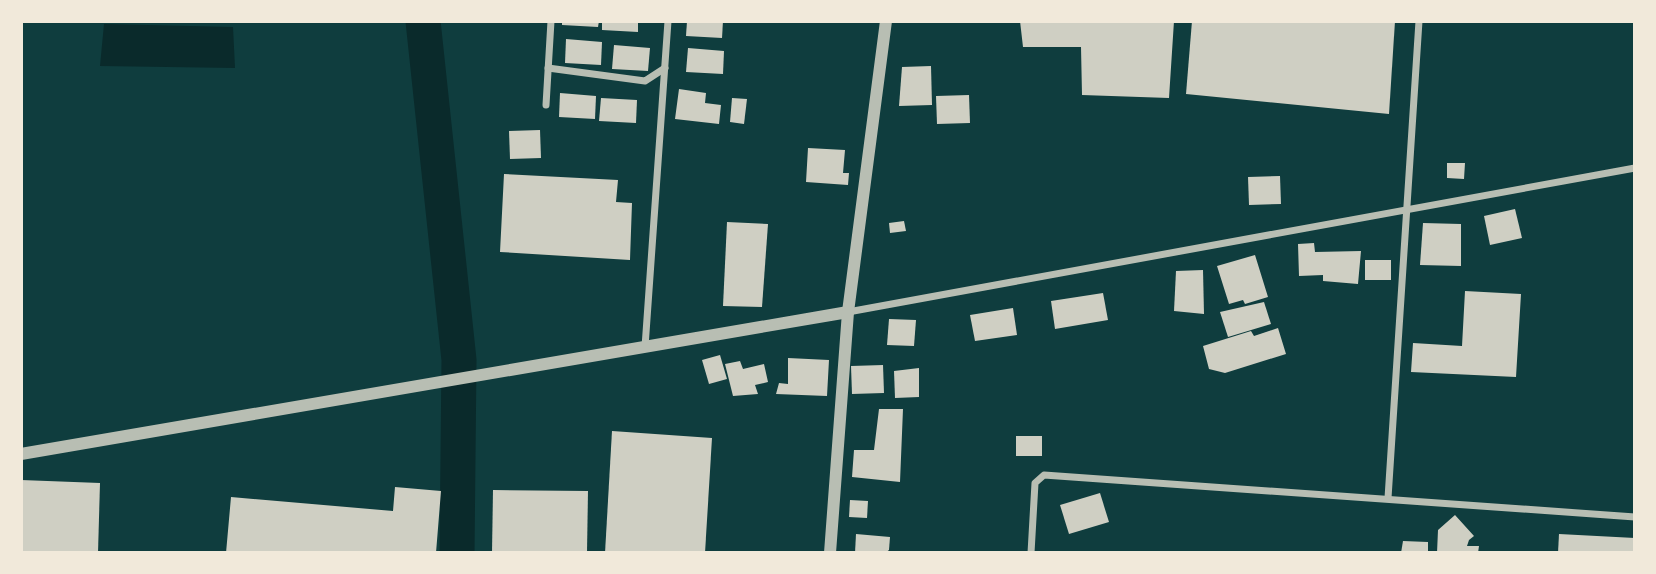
<svg xmlns="http://www.w3.org/2000/svg" width="1656" height="574" viewBox="0 0 1656 574" font-family="'Source Serif 4',serif">
<rect width="100%" height="100%" fill="#0f3d3e"/>
<!-- water -->
<path fill="#0a2a2b" d="M 104,24 L 233,27 L 235,68 L 100,66 Z"/>
<g fill="none" stroke-linecap="round" stroke-linejoin="round">
<!-- river -->
<path stroke="#0a2a2b" stroke-width="35" d="M 423,21 L 459,360 L 457,553"/>
</g>
<!-- building -->
<g fill="#cfcfc3">
<path d="M 562,21 L 599,21 L 598,27 L 562,25 Z"/>
<path d="M 602,21 L 638,21 L 638,32 L 602,30 Z"/>
<path d="M 687,21 L 723,21 L 722,38 L 686,36 Z"/>
<path d="M 1020,21 L 1174,21 L 1169,98 L 1082,95 L 1081,47 L 1023,47 Z"/>
<path d="M 1192,21 L 1395,21 L 1389,114 L 1186,94 Z"/>
<path d="M 566,39 L 602,42 L 601,65 L 565,63 Z"/>
<path d="M 614,45 L 650,48 L 648,71 L 612,69 Z"/>
<path d="M 688,48 L 724,51 L 723,74 L 686,72 Z"/>
<path d="M 931,66 L 932,105 L 899,106 L 902,67 Z"/>
<path d="M 679,89 L 706,93 L 705,103 L 721,105 L 719,124 L 675,119 Z"/>
<path d="M 560,93 L 596,96 L 595,119 L 559,117 Z"/>
<path d="M 969,95 L 970,123 L 937,124 L 936,96 Z"/>
<path d="M 601,98 L 637,100 L 636,123 L 599,121 Z"/>
<path d="M 732,98 L 747,99 L 744,124 L 730,122 Z"/>
<path d="M 540,130 L 541,158 L 510,159 L 509,131 Z"/>
<path d="M 808,148 L 845,150 L 843,173 L 849,173 L 848,185 L 806,182 Z"/>
<path d="M 1447,163 L 1465,163 L 1464,179 L 1447,178 Z"/>
<path d="M 504,174 L 618,180 L 616,202 L 632,203 L 630,260 L 500,252 Z"/>
<path d="M 1280,176 L 1281,204 L 1249,205 L 1248,177 Z"/>
<path d="M 1515,209 L 1522,238 L 1490,245 L 1484,216 Z"/>
<path d="M 904,221 L 906,231 L 890,233 L 889,223 Z"/>
<path d="M 727,222 L 768,224 L 762,307 L 723,306 Z"/>
<path d="M 1423,223 L 1461,224 L 1461,266 L 1420,265 Z"/>
<path d="M 1314,243 L 1315,252 L 1361,251 L 1358,284 L 1323,281 L 1323,275 L 1299,276 L 1298,244 Z"/>
<path d="M 1255,255 L 1268,297 L 1245,304 L 1243,300 L 1229,304 L 1217,266 Z"/>
<rect x="1365" y="260" width="26" height="20"/>
<path d="M 1203,270 L 1204,314 L 1174,311 L 1176,271 Z"/>
<path d="M 1465,291 L 1521,294 L 1516,377 L 1411,372 L 1413,343 L 1462,346 Z"/>
<path d="M 1103,293 L 1108,320 L 1055,329 L 1051,301 Z"/>
<path d="M 1264,302 L 1271,324 L 1228,337 L 1220,312 Z"/>
<path d="M 1013,308 L 1017,335 L 975,341 L 970,315 Z"/>
<path d="M 889,319 L 916,320 L 914,346 L 887,345 Z"/>
<path d="M 1278,328 L 1286,354 L 1225,373 L 1209,369 L 1203,346 L 1251,331 L 1254,336 Z"/>
<path d="M 720,355 L 727,379 L 709,384 L 702,360 Z"/>
<path d="M 788,358 L 829,360 L 827,396 L 776,394 L 779,383 L 788,384 Z"/>
<path d="M 740,361 L 743,369 L 764,364 L 768,382 L 755,385 L 758,394 L 733,396 L 725,364 Z"/>
<path d="M 883,365 L 884,393 L 852,394 L 851,366 Z"/>
<path d="M 919,368 L 919,397 L 895,398 L 894,371 Z"/>
<path d="M 879,409 L 903,409 L 900,482 L 852,477 L 854,450 L 874,450 Z"/>
<path d="M 612,431 L 712,438 L 705,553 L 605,553 Z"/>
<rect x="1016" y="436" width="26" height="20"/>
<path d="M 21,480 L 100,483 L 98,553 L 21,553 Z"/>
<path d="M 395,487 L 441,491 L 436,553 L 226,553 L 231,497 L 393,511 Z"/>
<path d="M 493,490 L 588,491 L 587,553 L 492,553 Z"/>
<path d="M 1100,493 L 1109,522 L 1069,534 L 1060,505 Z"/>
<path d="M 850,500 L 868,501 L 867,518 L 849,517 Z"/>
<path d="M 1455,515 L 1474,536 L 1469,540 L 1467,546 L 1479,546 L 1478,553 L 1437,553 L 1438,530 Z"/>
<path d="M 856,534 L 890,537 L 889,550 L 885,553 L 855,553 Z"/>
<path d="M 1559,534 L 1635,538 L 1635,553 L 1558,553 Z"/>
<path d="M 1403,541 L 1428,542 L 1428,553 L 1401,553 Z"/>
</g>
<g fill="none" stroke-linecap="round" stroke-linejoin="round">
<!-- minor -->
<g stroke="#b8beb3" stroke-width="7">
<path d="M 548,68 L 645,81 L 665,68"/>
<path d="M 546,105 L 551,21"/>
<path d="M 848,312 L 1635,168"/>
<path d="M 645,347 L 668,21"/>
<path d="M 1388,498 L 1419,21"/>
<path d="M 1031,553 L 1035,483 L 1044,475 L 1635,517"/>
</g>
<!-- tertiary -->
<g stroke="#b8beb3" stroke-width="12">
<path d="M 21,454 L 848,312"/>
<path d="M 830,553 L 848,312 L 886,21"/>
</g>
</g>
<!-- border -->
<rect width="1656" height="574" fill="none" stroke="#f1e9da" stroke-width="46"/>
</svg>
